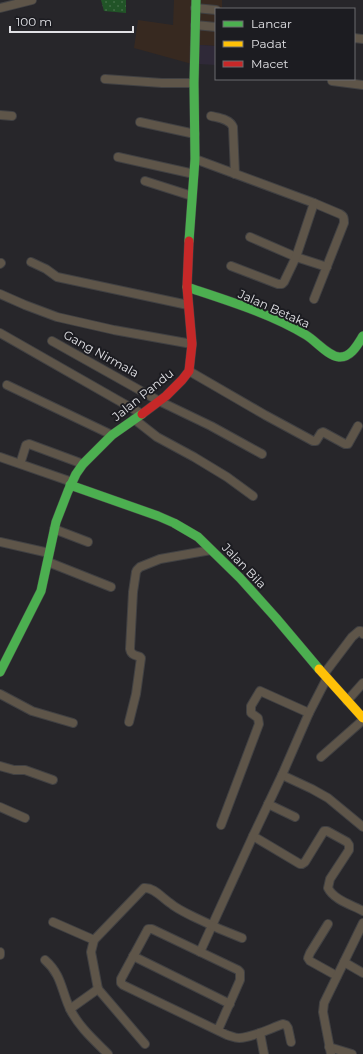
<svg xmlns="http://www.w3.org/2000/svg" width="363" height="1054" viewBox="0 0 363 1054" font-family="Montserrat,sans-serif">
<defs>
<pattern id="grass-dots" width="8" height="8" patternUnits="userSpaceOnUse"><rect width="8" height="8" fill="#215427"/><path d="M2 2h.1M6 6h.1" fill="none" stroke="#416c46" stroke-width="1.8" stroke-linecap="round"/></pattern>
</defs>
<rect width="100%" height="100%" fill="#27262a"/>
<!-- commercial -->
<path fill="#372920" d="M 174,0 L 222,0 L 222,9 L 216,9 L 216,46 L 200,45 L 192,64 L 134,48 L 138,20 L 173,25 Z"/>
<!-- education -->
<path fill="#2f2938" d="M 200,45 L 216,46 L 216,65 L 198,64 Z"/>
<!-- grass -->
<path fill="url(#grass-dots)" d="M 101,0 L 126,0 L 126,13 L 104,11 Z"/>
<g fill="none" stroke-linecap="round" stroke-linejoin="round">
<defs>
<g id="street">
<path d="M 0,8 L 32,0"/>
<path d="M 195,8 L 216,10"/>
<path d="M 195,25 L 216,27"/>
<path d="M 354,38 L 363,39"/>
<path d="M 105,79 L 162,83 L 194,83"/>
<path d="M 332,81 L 363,85"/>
<path d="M 0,115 L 12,116"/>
<path d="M 211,116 C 219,118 230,119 233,127 L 235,174"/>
<path d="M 140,122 L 195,134"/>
<path d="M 118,157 L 194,174"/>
<path d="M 195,159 L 314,203 L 340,214 C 344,216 344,218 344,223 L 314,299"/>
<path d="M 145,181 L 192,196"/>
<path d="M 250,237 L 296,257 L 327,267"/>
<path d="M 31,262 L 46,269 L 57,277 L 188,305"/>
<path d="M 0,264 L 1,263"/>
<path d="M 231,266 L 278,284 L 282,284 L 284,282 L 296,257 L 314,203"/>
<path d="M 0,294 L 25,305 L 57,317 L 114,330 L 192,344"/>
<path d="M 0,333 L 142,414"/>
<path d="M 52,341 L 159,401 L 211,426 L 262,454"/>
<path d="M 189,371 L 265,415 L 313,441 L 316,441 L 321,433 L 323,432 L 345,444 L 348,444 L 358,426"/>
<path d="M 7,385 L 112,435"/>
<path d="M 134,419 L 157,437 L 194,457 L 227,477 L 253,496"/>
<path d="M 0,457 L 72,482"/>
<path d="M 21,461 L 26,445 L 29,444 L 83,464"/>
<path d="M 54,529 L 88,542"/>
<path d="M 0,542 L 49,553"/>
<path d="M 48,562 L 111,587"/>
<path d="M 324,674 L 352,637 L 359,631 L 361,631 L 363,634"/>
<path d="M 0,694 L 32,711 L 73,723"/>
<path d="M 347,701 L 363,683"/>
<path d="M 129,722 L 136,694 L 141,658 L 140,657 C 135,655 131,655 130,649 L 133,592 L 136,572 L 137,570 L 140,567 L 160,559 L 211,550"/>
<path d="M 321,757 L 363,720"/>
<path d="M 0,766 L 14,770 L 25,770 L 53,780"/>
<path d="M 282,775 L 312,789 L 328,798 L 363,827"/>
<path d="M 268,804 L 295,817"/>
<path d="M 0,807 L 25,818"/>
<path d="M 221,825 L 259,724 L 258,718 L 251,713 L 251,706 L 260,691 L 309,713"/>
<path d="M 253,836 L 300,864 L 302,864 L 305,862 L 324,831 L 327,831 L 347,842 L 349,845 L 349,850 L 330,879 L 328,888 C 334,900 352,905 363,911"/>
<path d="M 53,922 L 94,940"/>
<path d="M 328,924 L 310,953 L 308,958 L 310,961 L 337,976"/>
<path d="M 0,952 L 0,955"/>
<path d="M 200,952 L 253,836 L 282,775 L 309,713 L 327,678"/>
<path d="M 133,956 L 230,1004"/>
<path d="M 45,960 C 62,975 61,990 70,1009 C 79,1027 94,1040 108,1054"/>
<path d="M 344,962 L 363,973"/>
<path d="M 98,989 L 91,952 L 94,940 L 144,888 C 154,887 162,898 170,903 C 177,909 186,913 194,917 C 210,925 226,932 242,938"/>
<path d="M 98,989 L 145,1044"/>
<path d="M 70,1009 L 98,989"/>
<path d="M 218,1030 L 240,980 L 240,972 L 238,970 L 152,929 L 148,929 L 121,979 L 121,983 L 123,985 L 227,1035 C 231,1036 235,1038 239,1038 C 254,1037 269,1029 283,1024 L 286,1025 L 288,1028 L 291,1042"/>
<path d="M 260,1033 L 264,1054"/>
<path d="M 329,1047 L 352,1054"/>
<path d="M 331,1054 L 323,1012 L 324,1003 L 363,923"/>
</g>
<g id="fast">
<path d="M 189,241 L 195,159 L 194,83 L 196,0"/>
<path d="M 187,287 C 226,300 272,314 306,335 C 316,341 328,356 339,357 C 351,358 358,344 363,336"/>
<path d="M 70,485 L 158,516 L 174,523 L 198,537 L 240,578 L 276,618 L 319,669"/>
<path d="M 0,672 L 41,591 L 56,522 L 68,491 L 76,474 L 83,464 L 112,435 L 142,414"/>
</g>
<path id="slow" d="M 319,669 L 363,718"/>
<path id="jam" d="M 142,414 L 166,396 L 182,380 L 189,371 L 192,344 L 187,287 L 189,241"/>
</defs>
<!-- street casing -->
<use href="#street" stroke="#414143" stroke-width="10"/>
<!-- fast casing -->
<use href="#fast" stroke="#414143" stroke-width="10"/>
<!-- slow casing -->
<use href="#slow" stroke="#414143" stroke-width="10"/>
<!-- jam casing -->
<use href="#jam" stroke="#414143" stroke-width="10"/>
<!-- street -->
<use href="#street" stroke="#5e5549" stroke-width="8"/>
<!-- fast -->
<use href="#fast" stroke="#4caf50" stroke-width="9"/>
<!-- slow -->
<use href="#slow" stroke="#ffc107" stroke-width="9"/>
<!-- jam -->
<use href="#jam" stroke="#c62828" stroke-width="9"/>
</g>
<g text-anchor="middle" stroke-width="4" stroke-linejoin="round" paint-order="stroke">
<!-- street labels -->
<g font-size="12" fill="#e1e1e5" stroke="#1c1c21">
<text transform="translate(274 309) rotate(24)" y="4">Jalan Betaka</text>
<text transform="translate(101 354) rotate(29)" y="4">Gang Nirmala</text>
<text transform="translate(143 395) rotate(-39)" y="4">Jalan Pandu</text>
<text transform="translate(244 566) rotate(46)" y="4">Jalan Bila</text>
</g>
</g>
<!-- legend -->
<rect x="215" y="8" width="140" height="72" fill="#1c1c21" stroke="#6b6b6f"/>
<rect x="223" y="21" width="20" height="6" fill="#4caf50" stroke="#6b6b6f"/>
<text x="251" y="28" font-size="12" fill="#e1e1e5">Lancar</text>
<rect x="223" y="41" width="20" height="6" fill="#ffc107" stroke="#6b6b6f"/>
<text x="251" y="48" font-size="12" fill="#e1e1e5">Padat</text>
<rect x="223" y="61" width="20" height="6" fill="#c62828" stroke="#6b6b6f"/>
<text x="251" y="68" font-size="12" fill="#e1e1e5">Macet</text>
<!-- scale -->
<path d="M10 26v6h123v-6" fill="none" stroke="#e1e1e5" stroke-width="2"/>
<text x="16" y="26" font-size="12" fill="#e1e1e5" stroke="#1c1c21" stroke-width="3" paint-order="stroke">100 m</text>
</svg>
